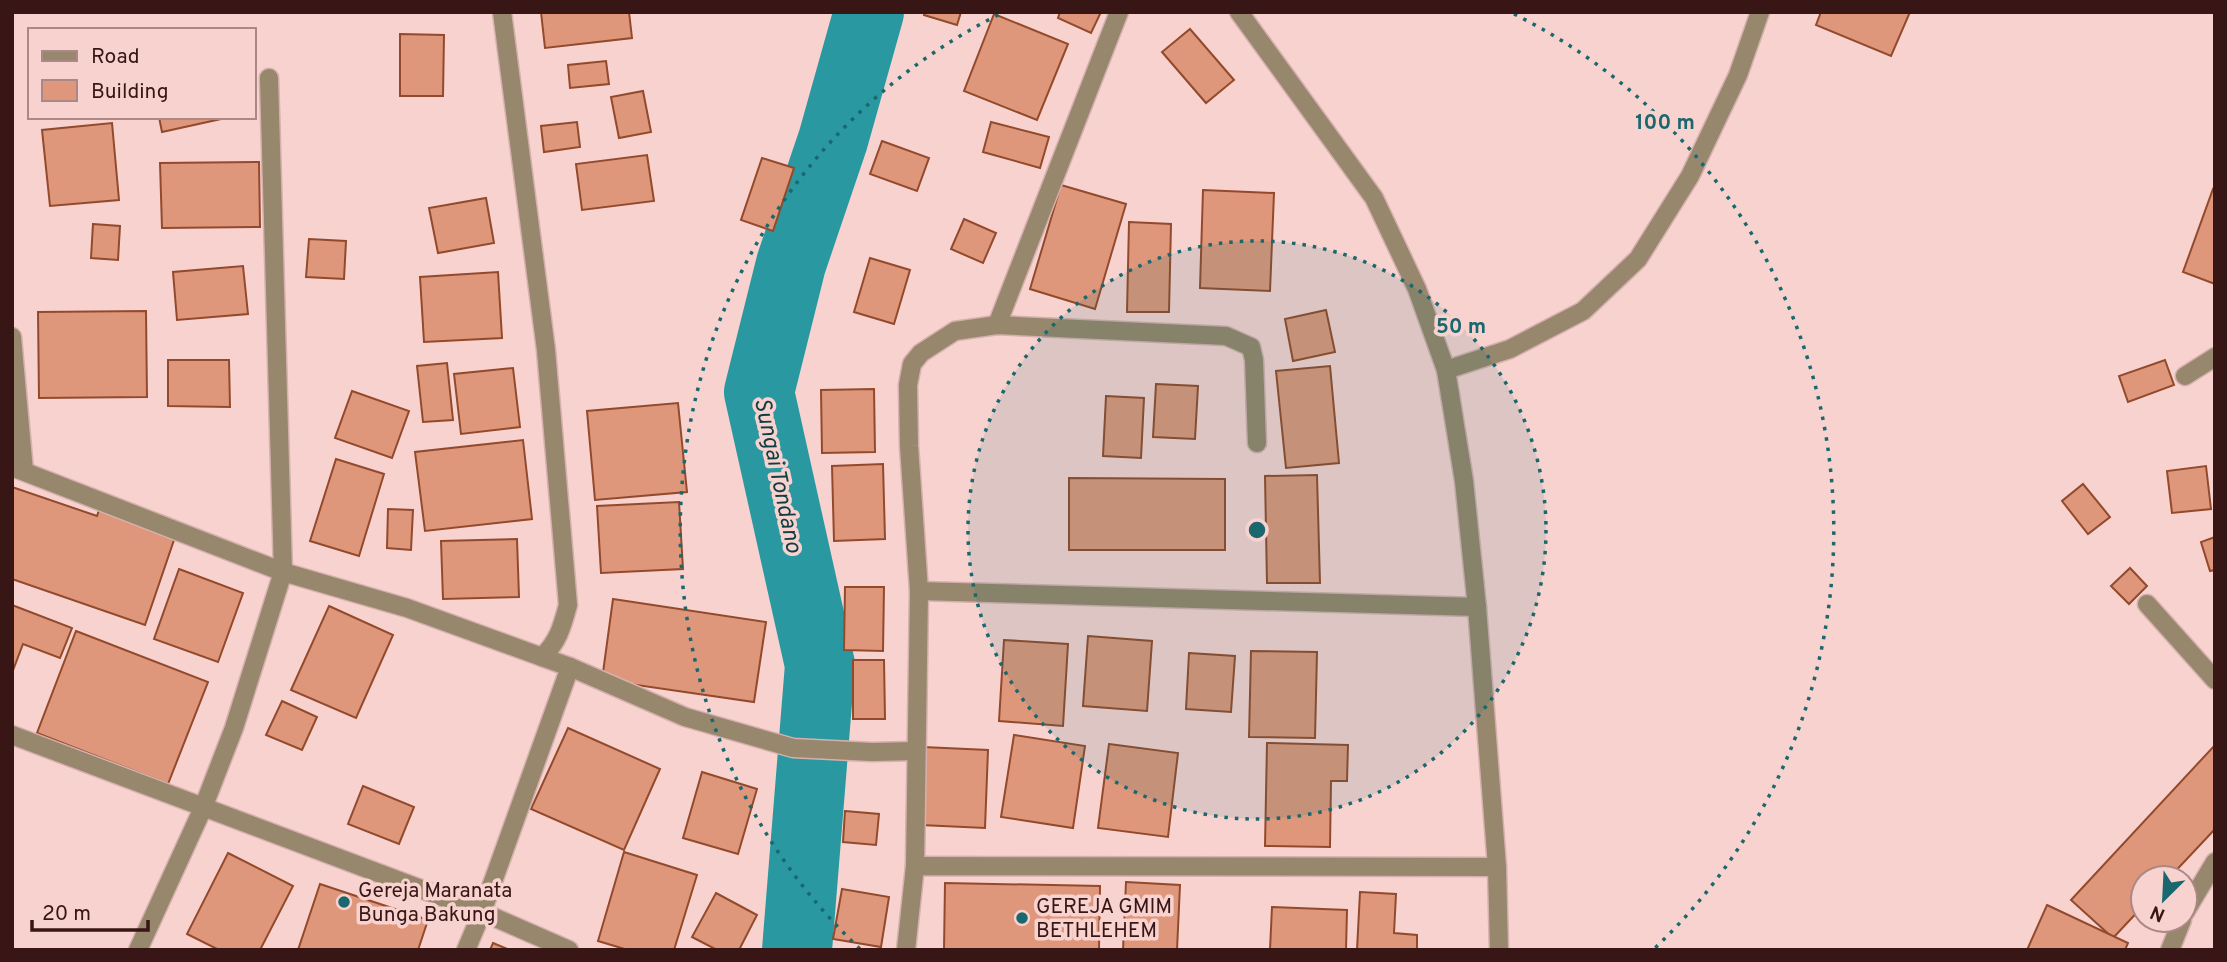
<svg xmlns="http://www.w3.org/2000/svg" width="2227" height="962" viewBox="0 0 2227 962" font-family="Overpass,sans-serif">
<rect width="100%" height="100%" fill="#f8d2cf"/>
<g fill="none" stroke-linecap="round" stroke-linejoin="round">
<!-- river -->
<path stroke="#2998a0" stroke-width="70" d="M 797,950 L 820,665 L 759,392 L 791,264 L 833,140 L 869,12"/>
</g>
<!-- building -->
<g fill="#df977b" stroke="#934a2c" stroke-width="2">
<path d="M 541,12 L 629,12 L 632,38 L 545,48 Z"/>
<path d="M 925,12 L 961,12 L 957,25 L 924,15 Z"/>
<path d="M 1060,12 L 1101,12 L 1091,33 L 1058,18 Z"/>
<path d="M 1821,12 L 1910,12 L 1891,56 L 1816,25 Z"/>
<path d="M 994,14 L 1068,44 L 1037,120 L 964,91 Z"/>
<path d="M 1190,29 L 1234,80 L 1206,103 L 1162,52 Z"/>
<path d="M 400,34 L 444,35 L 443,96 L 400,96 Z"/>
<path d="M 606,61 L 609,84 L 570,88 L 568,65 Z"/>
<path d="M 643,91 L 651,132 L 619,138 L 611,97 Z"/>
<path d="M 159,117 L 220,117 L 221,119 L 162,132 Z"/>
<path d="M 577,122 L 580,147 L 544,152 L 541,126 Z"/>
<path d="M 991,122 L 1049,137 L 1040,168 L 983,152 Z"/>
<path d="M 112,123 L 119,200 L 50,206 L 42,130 Z"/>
<path d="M 882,141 L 929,158 L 917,191 L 870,174 Z"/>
<path d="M 647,155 L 654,201 L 582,210 L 576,164 Z"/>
<path d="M 762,158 L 794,168 L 773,231 L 741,220 Z"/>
<path d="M 259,162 L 260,227 L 162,228 L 160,163 Z"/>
<path d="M 1061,185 L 1126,204 L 1095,309 L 1030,289 Z"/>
<path d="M 2213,189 L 2215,190 L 2215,284 L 2183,272 Z"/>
<path d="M 1203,190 L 1274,193 L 1270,291 L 1200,288 Z"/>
<path d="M 486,198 L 494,243 L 438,253 L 429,208 Z"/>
<path d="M 964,219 L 996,233 L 983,263 L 951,249 Z"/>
<path d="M 1129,222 L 1171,224 L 1169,312 L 1127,312 Z"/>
<path d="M 93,224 L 120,226 L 118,260 L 91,258 Z"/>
<path d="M 309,239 L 346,241 L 344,279 L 306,277 Z"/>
<path d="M 870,258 L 910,270 L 894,324 L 854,312 Z"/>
<path d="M 243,266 L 248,314 L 177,320 L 173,272 Z"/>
<path d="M 498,272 L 502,338 L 424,342 L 420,277 Z"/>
<path d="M 1326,310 L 1335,352 L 1293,361 L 1285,319 Z"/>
<path d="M 146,311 L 147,397 L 39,398 L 38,312 Z"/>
<path d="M 168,360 L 229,360 L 230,407 L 168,406 Z"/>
<path d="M 2165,360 L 2174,385 L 2128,402 L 2119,376 Z"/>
<path d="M 447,363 L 453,420 L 423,422 L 417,366 Z"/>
<path d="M 1330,366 L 1339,463 L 1286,468 L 1276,371 Z"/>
<path d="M 513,368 L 520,427 L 461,434 L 454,374 Z"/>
<path d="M 1156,384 L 1198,386 L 1195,439 L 1153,437 Z"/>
<path d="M 874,389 L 875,452 L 822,453 L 821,390 Z"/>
<path d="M 352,391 L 409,411 L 392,458 L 335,438 Z"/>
<path d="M 1106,396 L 1144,398 L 1141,458 L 1103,456 Z"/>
<path d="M 678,403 L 687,492 L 595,500 L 587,411 Z"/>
<path d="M 523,440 L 532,519 L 425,531 L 415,452 Z"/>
<path d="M 336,459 L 384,474 L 359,556 L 310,541 Z"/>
<path d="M 883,464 L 885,539 L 834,541 L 832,466 Z"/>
<path d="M 2206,466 L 2211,509 L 2172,513 L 2167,471 Z"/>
<path d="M 1317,475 L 1320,583 L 1267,583 L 1265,476 Z"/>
<path d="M 1069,478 L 1225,479 L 1225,550 L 1069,550 Z"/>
<path d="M 2083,484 L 2110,517 L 2088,534 L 2062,501 Z"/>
<path d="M 12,487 L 97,516 L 100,507 L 176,534 L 145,625 L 12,579 Z"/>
<path d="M 679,502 L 683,569 L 601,573 L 597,506 Z"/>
<path d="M 388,509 L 413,510 L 411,550 L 387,548 Z"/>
<path d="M 2215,537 L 2215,570 L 2210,571 L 2201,542 Z"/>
<path d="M 517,539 L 519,597 L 443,599 L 441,541 Z"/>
<path d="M 2130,568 L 2147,586 L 2129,604 L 2111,586 Z"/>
<path d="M 179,569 L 243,593 L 218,662 L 154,639 Z"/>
<path d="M 845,587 L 884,587 L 883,651 L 844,650 Z"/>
<path d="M 613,599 L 766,622 L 754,702 L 602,680 Z"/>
<path d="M 12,605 L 72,628 L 60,658 L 23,644 L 12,673 Z"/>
<path d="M 329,606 L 393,635 L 356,718 L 291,690 Z"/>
<path d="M 76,631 L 208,682 L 168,784 L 37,733 Z"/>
<path d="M 1088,636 L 1152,641 L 1147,711 L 1083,706 Z"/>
<path d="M 1004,640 L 1068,644 L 1063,726 L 999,721 Z"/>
<path d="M 1251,651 L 1317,652 L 1315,738 L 1249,737 Z"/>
<path d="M 1189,653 L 1235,656 L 1231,712 L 1186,709 Z"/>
<path d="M 853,660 L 884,660 L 885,719 L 853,719 Z"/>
<path d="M 282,701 L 317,717 L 302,750 L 266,735 Z"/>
<path d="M 568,728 L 660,769 L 624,850 L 531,809 Z"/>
<path d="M 1014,735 L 1085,746 L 1073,828 L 1001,817 Z"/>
<path d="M 1267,743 L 1348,745 L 1347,781 L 1331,781 L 1330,847 L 1265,846 Z"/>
<path d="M 1109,744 L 1178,753 L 1168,837 L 1098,828 Z"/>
<path d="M 2215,745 L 2215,829 L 2169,878 L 2143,878 L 2143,906 L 2113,938 L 2071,900 Z"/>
<path d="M 923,747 L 988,750 L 985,828 L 921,825 Z"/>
<path d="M 702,772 L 757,789 L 738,854 L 683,838 Z"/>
<path d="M 363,786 L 414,807 L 399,844 L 348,824 Z"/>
<path d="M 845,811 L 879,814 L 876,845 L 843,842 Z"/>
<path d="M 624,852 L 697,875 L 674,950 L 628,950 L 598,941 Z"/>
<path d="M 228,853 L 293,886 L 260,950 L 219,950 L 187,934 Z"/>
<path d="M 1126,882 L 1180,885 L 1177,950 L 1123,950 Z"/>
<path d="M 945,883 L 1100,886 L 1099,950 L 944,950 Z"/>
<path d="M 320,884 L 428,920 L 418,950 L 298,950 Z"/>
<path d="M 842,889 L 889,897 L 881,947 L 833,939 Z"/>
<path d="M 1360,892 L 1396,894 L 1394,933 L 1417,935 L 1417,950 L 1357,950 Z"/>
<path d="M 716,893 L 757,915 L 739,950 L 717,950 L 692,937 Z"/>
<path d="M 2047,905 L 2128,943 L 2125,950 L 2027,950 Z"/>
<path d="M 1272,907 L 1347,910 L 1346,950 L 1270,950 Z"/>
<path d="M 493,943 L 510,950 L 490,950 Z"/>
</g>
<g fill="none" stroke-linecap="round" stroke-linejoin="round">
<defs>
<g id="minor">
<path d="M 1239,12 L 1374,198 L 1417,289 L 1446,370 L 1464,481 L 1477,607 L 1497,867 L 1499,950"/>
<path d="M 997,325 L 1119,12"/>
<path d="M 12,337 L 24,471"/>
<path d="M 1446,370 L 1510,349 L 1583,311 L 1638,259 L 1690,176 L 1738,75 L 1760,12"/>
<path d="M 2185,376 L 2215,357"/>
<path d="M 12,467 L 283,572 L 269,78"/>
<path d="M 919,591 L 1477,607"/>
<path d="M 2147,604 L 2215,680"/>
<path d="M 542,657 L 570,667 L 685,717 L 793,748 L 872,752 L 916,751"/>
<path d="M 12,735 L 482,912 L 569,950"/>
<path d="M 915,866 L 919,591 L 909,446 L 908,385 L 912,364 L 921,353 L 955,331 L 997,325 L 1226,336 L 1251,347 L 1254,360 L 1257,443"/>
<path d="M 2185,912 L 2215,862"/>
<path d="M 138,950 L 203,808 L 234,728 L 283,572 L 407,608 L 542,657 C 558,642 562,627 568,605 L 546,350 L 502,12"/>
<path d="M 466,950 L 482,912 L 570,667"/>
<path d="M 906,950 L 915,866 L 1497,867"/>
<path d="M 2170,950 L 2182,920"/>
</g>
</defs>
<!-- minor casing -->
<use href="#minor" stroke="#d5b0ae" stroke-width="21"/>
<!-- minor -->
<use href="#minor" stroke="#97876c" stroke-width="18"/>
</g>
<!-- distance rings -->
<circle cx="1257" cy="530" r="289" fill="#1a676d" fill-opacity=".12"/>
<g fill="none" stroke="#1a676d" stroke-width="3.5" stroke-dasharray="3.5 7">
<circle cx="1257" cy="530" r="289"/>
<path d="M860 949A577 577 0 0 1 1000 14M1514 14A577 577 0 0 1 1654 949"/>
</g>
<!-- markers -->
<g fill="#1a676d" stroke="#f8d2cf" stroke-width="2.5">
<circle cx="344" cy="902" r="7"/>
<circle cx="1022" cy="918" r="7"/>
</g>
<g text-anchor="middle" stroke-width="7" stroke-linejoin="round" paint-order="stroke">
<!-- poi labels -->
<g font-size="21" fill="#381616" stroke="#f8d2cf" text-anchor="start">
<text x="358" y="897">Gereja Maranata<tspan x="358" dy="24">Bunga Bakung</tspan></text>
<text x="1036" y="913">GEREJA GMIM<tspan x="1036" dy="24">BETHLEHEM</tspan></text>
</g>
<!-- water labels -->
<g font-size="23" font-style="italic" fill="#0e3e42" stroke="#f8d2cf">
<text transform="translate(779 475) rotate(78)" y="8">Sungai Tondano</text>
</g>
</g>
<circle cx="1257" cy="530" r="10" fill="#1a676d" stroke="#f8d2cf" stroke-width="3.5"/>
<g font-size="21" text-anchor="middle" font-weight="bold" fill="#1a676d" stroke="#f8d2cf" stroke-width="7" stroke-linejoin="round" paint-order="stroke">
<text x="1665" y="129">100 m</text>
<text x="1461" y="333">50 m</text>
</g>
<!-- border -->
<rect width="2227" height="962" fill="none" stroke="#381616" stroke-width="28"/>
<!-- legend -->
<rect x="28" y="28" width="228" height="91" fill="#f8d2cf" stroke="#ab8785" stroke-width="2"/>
<rect x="42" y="51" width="35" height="10" fill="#97876c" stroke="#ab8785" stroke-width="2"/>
<text x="91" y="63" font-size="21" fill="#381616">Road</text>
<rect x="42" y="80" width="35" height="21" fill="#df977b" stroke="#ab8785" stroke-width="2"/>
<text x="91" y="98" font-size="21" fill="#381616">Building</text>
<!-- north arrow -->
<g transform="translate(2164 899) rotate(204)"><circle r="33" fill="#f8d2cf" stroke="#ab8785" stroke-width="2"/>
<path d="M0-5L12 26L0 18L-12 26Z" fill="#1a676d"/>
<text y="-10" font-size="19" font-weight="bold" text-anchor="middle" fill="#381616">N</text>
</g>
<!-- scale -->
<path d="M32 920v10h116v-10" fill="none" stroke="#381616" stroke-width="3.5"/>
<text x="42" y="920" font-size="21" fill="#381616" stroke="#f8d2cf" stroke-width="5" paint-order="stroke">20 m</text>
</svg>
